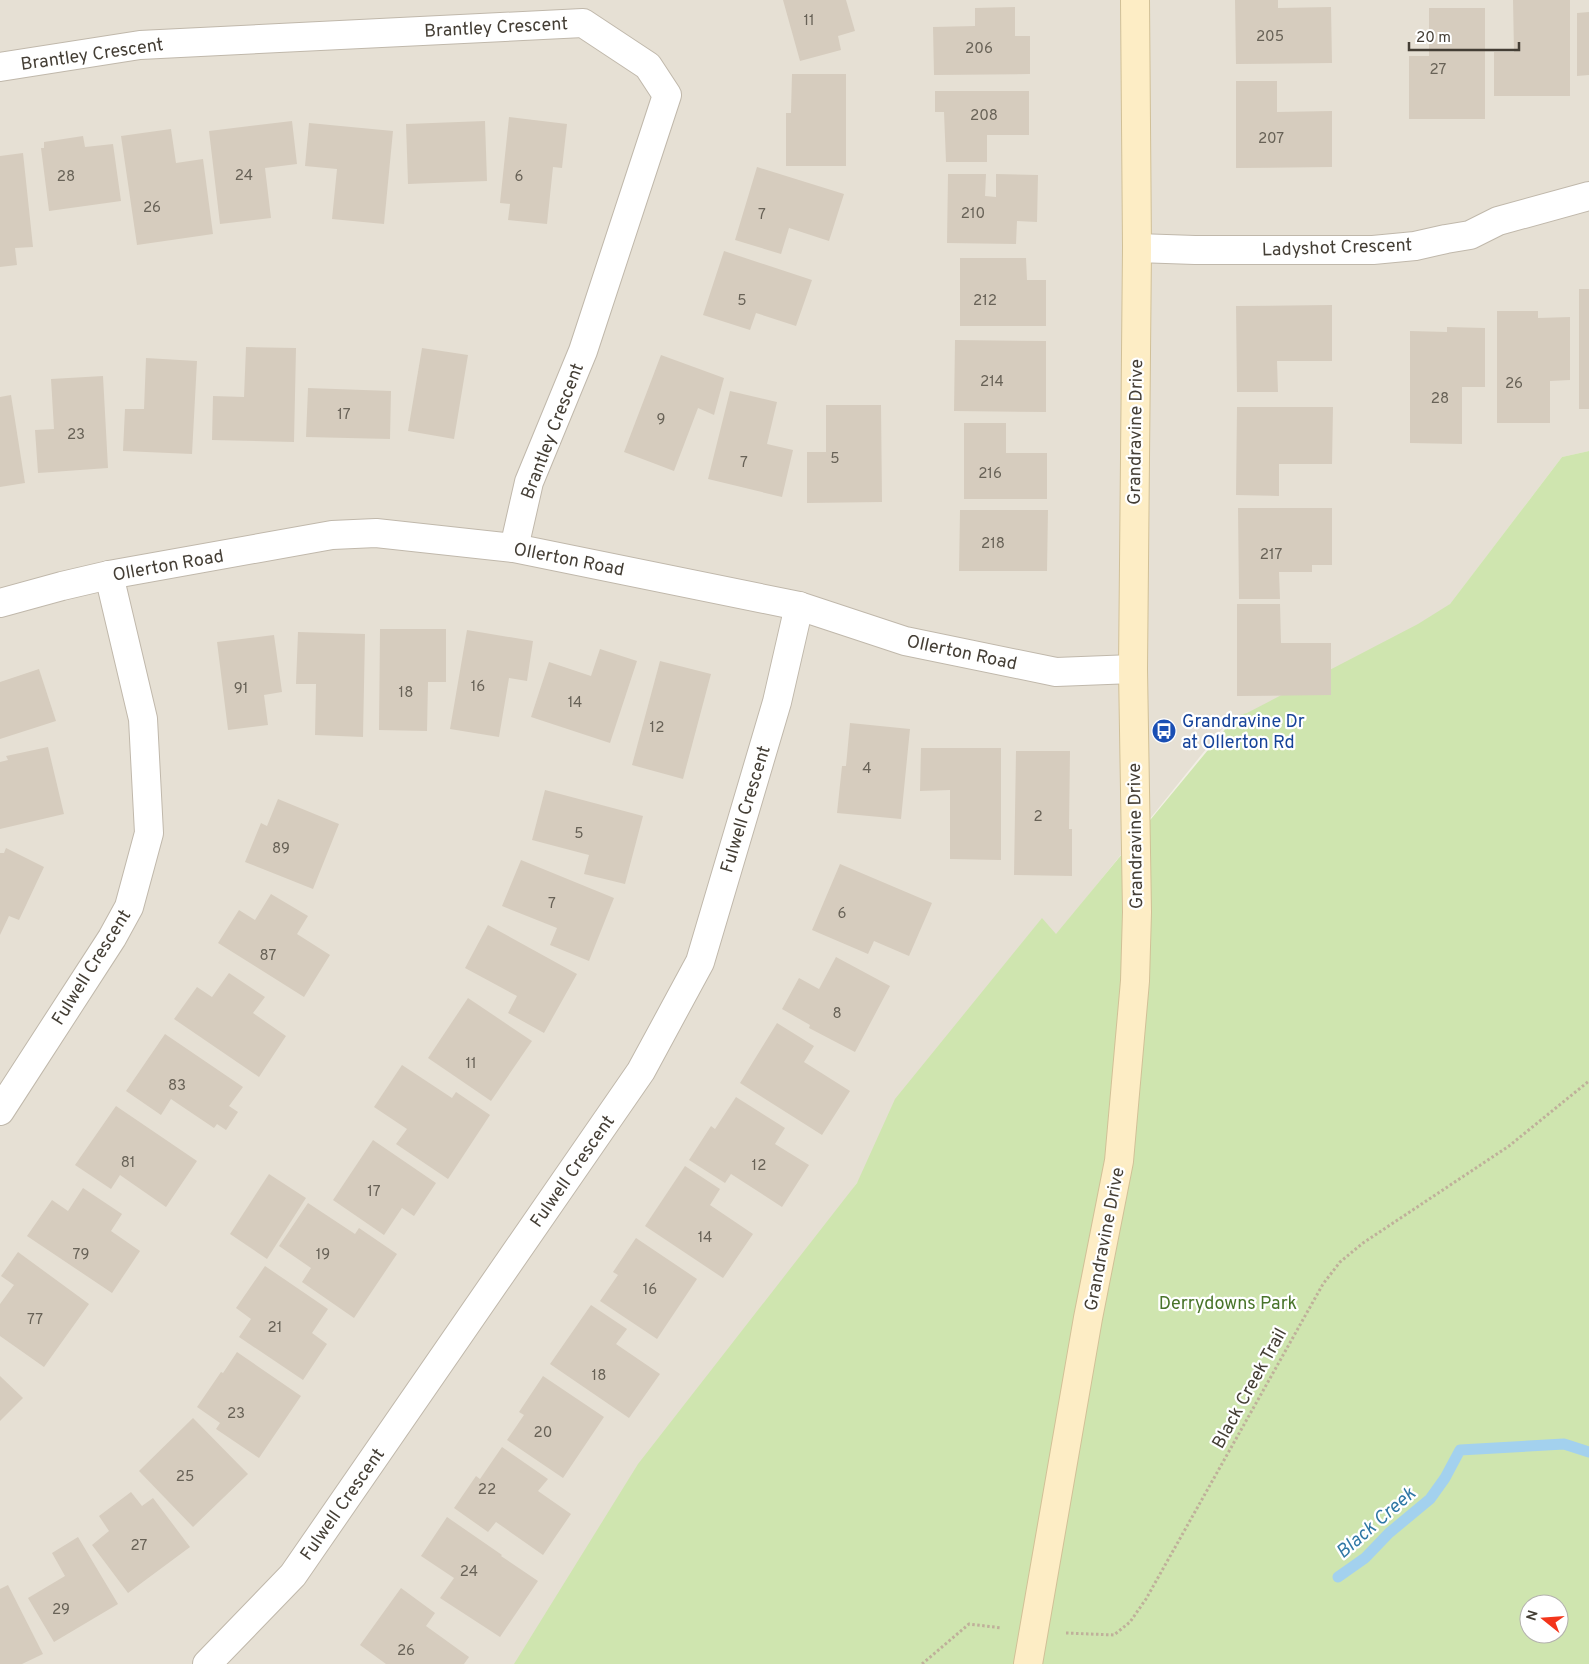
<svg xmlns="http://www.w3.org/2000/svg" width="1589" height="1664" viewBox="0 0 1589 1664" font-family="Overpass,sans-serif">
<rect width="100%" height="100%" fill="#f2eee5"/>
<!-- residential -->
<path fill="#e6e0d4" d="M 0,0 L 1589,0 L 1589,451 L 1562,457 L 1391,682 L 1227,723 L 857,1183 L 522,1664 L 0,1664 Z"/>
<!-- green -->
<path fill="#cfe5af" fill-rule="evenodd" d="M 1589,451 L 1589,1664 L 514,1664 L 638,1464 L 857,1183 L 895,1099 L 1042,918 L 1056,934 L 1227,727 L 1228,723 C 1237,718 1235,716 1247,713 L 1418,624 L 1450,604 L 1562,457 ZM 1529,1604 L 1559,1604 L 1559,1634 L 1529,1634 Z"/>
<g fill="none" stroke-linecap="round" stroke-linejoin="round">
<!-- stream -->
<path stroke="#a3d1ee" stroke-width="11" d="M 1338,1577 L 1365,1558 L 1389,1533 L 1430,1499 L 1445,1478 L 1460,1450 L 1564,1444 L 1589,1452"/>
</g>
<!-- building -->
<g fill="#d6ccbe">
<path d="M 783,0 L 846,0 L 855,31 L 838,36 L 841,50 L 800,61 Z"/>
<path d="M 1235,0 L 1278,0 L 1278,8 L 1331,7 L 1332,63 L 1236,64 Z"/>
<path d="M 1513,0 L 1570,0 L 1570,96 L 1494,96 L 1494,52 L 1514,52 Z"/>
<path d="M 1015,7 L 1015,36 L 1030,36 L 1030,74 L 934,75 L 933,27 L 975,26 L 975,8 Z"/>
<path d="M 1429,8 L 1485,8 L 1485,119 L 1409,119 L 1409,56 L 1429,56 Z"/>
<path d="M 1589,12 L 1589,75 L 1577,76 L 1577,13 Z"/>
<path d="M 792,74 L 846,74 L 846,166 L 786,166 L 786,113 L 791,113 Z"/>
<path d="M 1236,81 L 1277,81 L 1277,112 L 1332,111 L 1332,167 L 1236,168 Z"/>
<path d="M 935,91 L 1029,91 L 1029,135 L 987,135 L 987,162 L 946,162 L 944,112 L 935,112 Z"/>
<path d="M 509,117 L 567,124 L 562,168 L 553,167 L 547,224 L 508,220 L 510,204 L 500,203 Z"/>
<path d="M 292,121 L 297,164 L 265,168 L 271,218 L 220,224 L 209,131 Z"/>
<path d="M 485,121 L 487,181 L 408,184 L 406,124 Z"/>
<path d="M 309,123 L 393,131 L 384,224 L 332,219 L 337,169 L 305,166 Z"/>
<path d="M 171,129 L 176,163 L 203,159 L 213,234 L 137,245 L 121,136 Z"/>
<path d="M 83,136 L 85,147 L 113,144 L 121,201 L 49,211 L 41,148 L 44,148 L 44,142 Z"/>
<path d="M 23,153 L 33,247 L 15,248 L 17,265 L 0,267 L 0,156 Z"/>
<path d="M 757,167 L 844,194 L 829,241 L 789,228 L 781,254 L 735,240 Z"/>
<path d="M 948,174 L 986,174 L 985,196 L 996,197 L 996,174 L 1038,175 L 1037,222 L 1017,221 L 1016,244 L 947,243 Z"/>
<path d="M 724,251 L 812,280 L 796,326 L 756,313 L 750,330 L 703,315 Z"/>
<path d="M 960,258 L 1026,258 L 1027,280 L 1046,280 L 1046,326 L 960,326 Z"/>
<rect x="1579" y="289" width="10" height="120"/>
<path d="M 1332,305 L 1332,361 L 1277,361 L 1278,392 L 1237,392 L 1236,306 Z"/>
<path d="M 1497,311 L 1538,311 L 1538,318 L 1570,317 L 1570,380 L 1550,381 L 1550,423 L 1497,423 Z"/>
<path d="M 1447,327 L 1485,328 L 1485,387 L 1462,387 L 1462,444 L 1410,443 L 1410,331 L 1447,332 Z"/>
<path d="M 955,340 L 1046,341 L 1046,412 L 954,411 Z"/>
<path d="M 246,347 L 296,348 L 294,442 L 212,440 L 213,396 L 244,397 Z"/>
<path d="M 422,348 L 468,355 L 454,439 L 408,431 Z"/>
<path d="M 661,355 L 724,378 L 714,415 L 698,408 L 674,471 L 624,452 Z"/>
<path d="M 146,358 L 197,361 L 192,454 L 123,451 L 125,409 L 144,409 Z"/>
<path d="M 103,376 L 108,468 L 38,473 L 35,430 L 54,429 L 51,379 Z"/>
<path d="M 308,388 L 391,391 L 390,439 L 306,437 Z"/>
<path d="M 730,391 L 777,402 L 767,444 L 793,450 L 782,497 L 708,479 Z"/>
<path d="M 11,395 L 25,483 L 0,487 L 0,397 Z"/>
<path d="M 826,405 L 881,405 L 882,502 L 807,503 L 807,452 L 826,452 Z"/>
<path d="M 1237,407 L 1333,407 L 1332,464 L 1279,464 L 1279,496 L 1236,495 Z"/>
<path d="M 964,423 L 1006,423 L 1006,453 L 1047,453 L 1047,499 L 964,499 Z"/>
<path d="M 1238,508 L 1332,508 L 1332,565 L 1312,565 L 1312,572 L 1279,572 L 1280,599 L 1239,599 Z"/>
<path d="M 960,510 L 1048,510 L 1047,571 L 959,571 Z"/>
<path d="M 1237,604 L 1280,604 L 1281,643 L 1331,643 L 1331,695 L 1237,696 Z"/>
<path d="M 380,629 L 446,629 L 446,682 L 428,682 L 427,731 L 379,730 Z"/>
<path d="M 467,630 L 533,641 L 527,681 L 509,678 L 499,737 L 450,729 Z"/>
<path d="M 298,632 L 365,634 L 363,737 L 315,735 L 316,684 L 296,684 Z"/>
<path d="M 274,635 L 282,692 L 264,695 L 268,725 L 228,730 L 217,642 Z"/>
<path d="M 600,649 L 637,661 L 610,743 L 531,717 L 549,662 L 591,676 Z"/>
<path d="M 660,661 L 711,674 L 683,779 L 632,765 Z"/>
<path d="M 39,669 L 56,721 L 0,739 L 0,682 Z"/>
<path d="M 850,723 L 910,729 L 901,819 L 837,813 L 842,766 L 846,766 Z"/>
<path d="M 48,747 L 64,814 L 0,829 L 0,762 L 8,760 L 6,756 Z"/>
<path d="M 921,748 L 1001,748 L 1001,860 L 950,859 L 950,790 L 920,791 Z"/>
<path d="M 1016,751 L 1070,751 L 1069,829 L 1072,829 L 1072,876 L 1014,875 Z"/>
<path d="M 545,790 L 643,816 L 625,884 L 584,874 L 589,855 L 532,840 Z"/>
<path d="M 278,799 L 339,824 L 313,889 L 245,862 L 261,823 L 267,826 Z"/>
<path d="M 6,848 L 44,867 L 19,920 L 9,916 L 0,935 L 0,853 L 4,853 Z"/>
<path d="M 521,860 L 614,898 L 589,961 L 550,945 L 557,928 L 502,906 Z"/>
<path d="M 840,864 L 932,903 L 909,956 L 874,941 L 868,954 L 812,930 Z"/>
<path d="M 271,894 L 308,916 L 297,934 L 330,955 L 304,997 L 218,943 L 239,910 L 255,920 Z"/>
<path d="M 488,925 L 577,974 L 544,1033 L 508,1013 L 517,996 L 465,968 Z"/>
<path d="M 836,957 L 890,986 L 855,1052 L 809,1028 L 810,1025 L 782,1009 L 799,978 L 819,989 Z"/>
<path d="M 229,973 L 265,997 L 253,1013 L 286,1036 L 259,1077 L 174,1019 L 197,987 L 212,997 Z"/>
<path d="M 468,998 L 532,1041 L 491,1101 L 428,1058 Z"/>
<path d="M 777,1023 L 814,1046 L 804,1062 L 850,1091 L 822,1135 L 740,1083 Z"/>
<path d="M 165,1034 L 243,1087 L 229,1106 L 238,1112 L 226,1130 L 217,1124 L 214,1128 L 171,1099 L 161,1115 L 126,1091 Z"/>
<path d="M 402,1065 L 452,1098 L 456,1092 L 490,1115 L 448,1179 L 396,1144 L 407,1129 L 374,1107 Z"/>
<path d="M 736,1097 L 785,1128 L 775,1144 L 809,1165 L 782,1207 L 731,1174 L 725,1183 L 689,1160 L 711,1126 L 715,1129 Z"/>
<path d="M 116,1106 L 197,1161 L 166,1207 L 120,1175 L 111,1189 L 75,1165 Z"/>
<path d="M 373,1140 L 436,1183 L 414,1216 L 402,1208 L 384,1235 L 333,1200 Z"/>
<path d="M 685,1166 L 720,1189 L 710,1205 L 753,1234 L 723,1278 L 645,1226 Z"/>
<path d="M 269,1174 L 306,1198 L 267,1259 L 230,1234 Z"/>
<path d="M 83,1188 L 122,1214 L 111,1231 L 140,1251 L 112,1293 L 27,1236 L 52,1200 L 68,1211 Z"/>
<path d="M 308,1203 L 355,1234 L 359,1228 L 397,1254 L 354,1318 L 302,1282 L 311,1268 L 279,1246 Z"/>
<path d="M 636,1238 L 697,1279 L 657,1339 L 600,1301 L 618,1275 L 613,1272 Z"/>
<path d="M 18,1252 L 89,1304 L 44,1367 L 0,1336 L 0,1304 L 14,1285 L 1,1276 Z"/>
<path d="M 265,1266 L 328,1309 L 312,1333 L 327,1344 L 303,1380 L 239,1337 L 251,1319 L 236,1308 Z"/>
<path d="M 591,1305 L 627,1329 L 616,1344 L 660,1374 L 629,1418 L 550,1364 Z"/>
<path d="M 237,1352 L 301,1396 L 259,1458 L 216,1429 L 220,1423 L 197,1407 L 221,1372 L 223,1373 Z"/>
<path d="M 0,1376 L 23,1398 L 0,1421 Z"/>
<path d="M 543,1376 L 604,1417 L 563,1478 L 507,1440 L 524,1415 L 519,1412 Z"/>
<path d="M 193,1418 L 248,1474 L 193,1527 L 139,1471 Z"/>
<path d="M 502,1447 L 548,1479 L 538,1491 L 571,1514 L 543,1555 L 496,1522 L 488,1532 L 454,1508 L 476,1476 L 480,1479 Z"/>
<path d="M 131,1492 L 142,1506 L 153,1498 L 190,1547 L 128,1593 L 92,1545 L 109,1531 L 99,1516 Z"/>
<path d="M 447,1517 L 502,1555 L 501,1556 L 538,1581 L 500,1637 L 440,1598 L 454,1578 L 421,1556 Z"/>
<path d="M 78,1537 L 118,1604 L 54,1642 L 28,1598 L 65,1576 L 52,1553 Z"/>
<path d="M 8,1585 L 43,1654 L 22,1664 L 0,1664 L 0,1589 Z"/>
<path d="M 401,1588 L 435,1613 L 426,1626 L 469,1657 L 464,1664 L 386,1664 L 360,1645 Z"/>
</g>
<g fill="none" stroke-linecap="round" stroke-linejoin="round">
<defs>
<g id="street">
<path d="M 0,67 L 140,45 L 583,23 L 648,66 L 667,95 L 583,351 L 529,482 L 514,548"/>
<path d="M 1137,248 L 1195,250 L 1373,250 L 1415,246 L 1446,239 L 1470,235 L 1498,221 L 1589,196"/>
<path d="M 0,603 L 62,586 L 109,575 L 332,535 L 376,533 L 514,548 L 799,606 L 905,641 L 1056,672 L 1133,669"/>
<path d="M 0,1111 L 112,938 L 129,907 L 149,833 L 143,719 L 109,575"/>
<path d="M 207,1664 L 293,1575 L 641,1071 L 700,962 L 777,702 L 799,606"/>
</g>
<path id="secondary" d="M 1028,1664 L 1088,1318 L 1119,1161 L 1135,981 L 1137,912 L 1133,669 L 1137,248 L 1135,0"/>
</defs>
<!-- street casing -->
<use href="#street" stroke="#c0b8ab" stroke-width="30"/>
<!-- secondary casing -->
<use href="#secondary" stroke="#d1c097" stroke-width="30"/>
<!-- path -->
<g stroke="#bfb09a" stroke-width="3" stroke-dasharray="2.5 2.5" stroke-linecap="butt">
<path d="M 1066,1633 L 1114,1635 L 1130,1622 L 1146,1599 L 1323,1284 L 1340,1262 L 1363,1243 L 1509,1146 L 1589,1081"/>
<path d="M 922,1664 L 969,1624 L 1002,1628"/>
</g>
<!-- street -->
<use href="#street" stroke="#fff" stroke-width="28"/>
<!-- secondary -->
<use href="#secondary" stroke="#fdedc5" stroke-width="28"/>
</g>
<!-- icons -->
<defs>
<symbol id="bus-disc" viewBox="-11 -11 22 22"><circle r="9.5" fill="#1a4fb4" stroke="#fff"/><path d="M-5-6H5V4H4V6H2V4H-2V6H-4V4H-5ZM-3.5-4V0h7V-4ZM-3.5 1.2v1.5H-2V1.2ZM2 1.2v1.5H3.5V1.2Z" fill="#fff"/></symbol>
</defs>
<g fill-rule="evenodd">
<use href="#bus-disc" x="1150" y="717" width="28" height="28"/>
</g>
<g text-anchor="middle" stroke-width="4.5" stroke-linejoin="round" paint-order="stroke">
<!-- number labels -->
<g font-size="15" fill="#686257">
<text x="809" y="25">11</text>
<text x="1270" y="41">205</text>
<text x="979" y="53">206</text>
<text x="1438" y="74">27</text>
<text x="984" y="120">208</text>
<text x="1271" y="143">207</text>
<text x="244" y="180">24</text>
<text x="66" y="181">28</text>
<text x="519" y="181">6</text>
<text x="152" y="212">26</text>
<text x="973" y="218">210</text>
<text x="762" y="219">7</text>
<text x="742" y="305">5</text>
<text x="985" y="305">212</text>
<text x="992" y="386">214</text>
<text x="1514" y="388">26</text>
<text x="1440" y="403">28</text>
<text x="344" y="419">17</text>
<text x="661" y="424">9</text>
<text x="76" y="439">23</text>
<text x="835" y="463">5</text>
<text x="744" y="467">7</text>
<text x="990" y="478">216</text>
<text x="993" y="548">218</text>
<text x="1271" y="559">217</text>
<text x="478" y="691">16</text>
<text x="241" y="693">91</text>
<text x="406" y="697">18</text>
<text x="575" y="707">14</text>
<text x="657" y="732">12</text>
<text x="867" y="773">4</text>
<text x="1038" y="821">2</text>
<text x="579" y="838">5</text>
<text x="281" y="853">89</text>
<text x="552" y="908">7</text>
<text x="842" y="918">6</text>
<text x="268" y="960">87</text>
<text x="837" y="1018">8</text>
<text x="471" y="1068">11</text>
<text x="177" y="1090">83</text>
<text x="128" y="1167">81</text>
<text x="759" y="1170">12</text>
<text x="374" y="1196">17</text>
<text x="705" y="1242">14</text>
<text x="81" y="1259">79</text>
<text x="323" y="1259">19</text>
<text x="650" y="1294">16</text>
<text x="35" y="1324">77</text>
<text x="275" y="1332">21</text>
<text x="599" y="1380">18</text>
<text x="236" y="1418">23</text>
<text x="543" y="1437">20</text>
<text x="185" y="1481">25</text>
<text x="487" y="1494">22</text>
<text x="139" y="1550">27</text>
<text x="469" y="1576">24</text>
<text x="61" y="1614">29</text>
<text x="406" y="1655">26</text>
</g>
<!-- street labels -->
<g font-size="18" fill="#443e35" stroke="#fff">
<text transform="translate(496 27) rotate(-3)" y="6">Brantley Crescent</text>
<text transform="translate(92 54) rotate(-8)" y="6">Brantley Crescent</text>
<text transform="translate(1337 247) rotate(-2)" y="6">Ladyshot Crescent</text>
<text transform="translate(552 431) rotate(-69)" y="6">Brantley Crescent</text>
<text transform="translate(1135 432) rotate(-89)" y="6">Grandravine Drive</text>
<text transform="translate(569 559) rotate(11)" y="6">Ollerton Road</text>
<text transform="translate(168 565) rotate(-10)" y="6">Ollerton Road</text>
<text transform="translate(962 652) rotate(12)" y="6">Ollerton Road</text>
<text transform="translate(745 809) rotate(-73)" y="6">Fulwell Crescent</text>
<text transform="translate(1135 836) rotate(-91)" y="6">Grandravine Drive</text>
<text transform="translate(91 967) rotate(-58)" y="6">Fulwell Crescent</text>
<text transform="translate(572 1171) rotate(-55)" y="6">Fulwell Crescent</text>
<text transform="translate(1104 1239) rotate(-79)" y="6">Grandravine Drive</text>
<text transform="translate(1249 1388) rotate(-61)" y="6">Black Creek Trail</text>
<text transform="translate(342 1504) rotate(-55)" y="6">Fulwell Crescent</text>
</g>
<!-- transit labels -->
<g font-size="18" fill="#164399" stroke="#fff" text-anchor="start">
<text x="1182" y="727">Grandravine Dr<tspan x="1182" dy="21">at Ollerton Rd</tspan></text>
</g>
<!-- park labels -->
<g font-size="18" fill="#49742a" stroke="#fff">
<text x="1228" y="1309">Derrydowns Park</text>
</g>
<!-- water labels -->
<g font-size="19" font-style="italic" fill="#3078a5" stroke="#fff">
<text transform="translate(1375 1522) rotate(-41)" y="7">Black Creek</text>
</g>
</g>
<!-- north arrow -->
<g transform="translate(1544 1619) rotate(287)"><circle r="24" fill="#ffffff" stroke="#b4b2ae"/>
<path d="M0-4L9 19L0 12L-9 19Z" fill="#f3351b"/>
<text y="-8" font-size="14" font-weight="bold" text-anchor="middle" fill="#443e35">N</text>
</g>
<!-- scale -->
<path d="M1409 42v8h110v-8" fill="none" stroke="#443e35" stroke-width="2.5"/>
<text x="1416" y="42" font-size="15" fill="#443e35" stroke="#ffffff" stroke-width="4" paint-order="stroke">20 m</text>
</svg>
